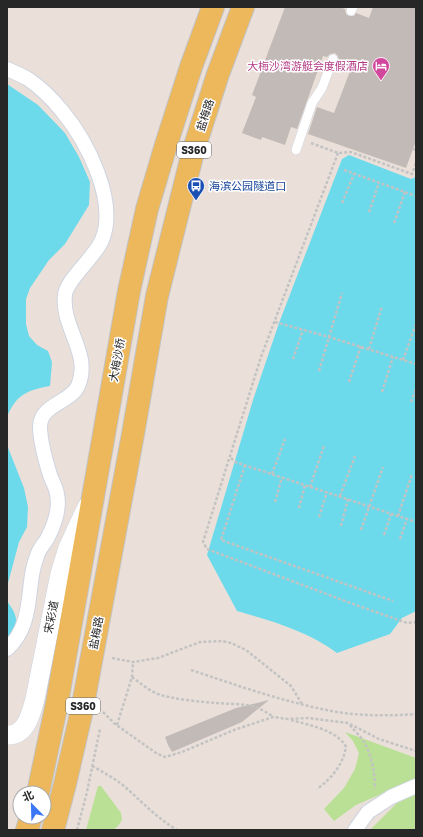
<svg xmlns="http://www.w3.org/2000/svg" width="423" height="837" viewBox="0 0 423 837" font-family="'Golos Text','Noto Sans SC',sans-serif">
<rect width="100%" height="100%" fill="#eae0d9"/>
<!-- green -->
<g fill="#b9e095">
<path d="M 345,732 L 416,758 L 416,783 L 400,786 L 356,805 L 334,821 L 324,809 L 344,788 L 355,769 L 359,753 L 353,741 Z"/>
<path d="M 98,786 L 101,786 L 121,813 L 122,820 L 118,826 L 113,830 L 86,830 Z"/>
<path d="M 416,794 L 416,830 L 370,830 L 397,803 Z"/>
</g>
<!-- water -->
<g fill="#6cdaeb">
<path d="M 7,84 L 38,105 L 65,133 L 79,157 L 90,182 L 89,205 L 65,244 L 49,260 L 30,288 L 26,299 L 26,324 L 29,336 L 37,345 L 48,351 L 52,362 L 50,386 C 27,390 16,395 7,417 Z"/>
<path d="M 349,155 L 411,179 L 416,177 L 416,611 L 402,618 L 390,634 L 337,653 C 308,631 272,621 237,611 L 207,555 L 253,400 L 279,323 L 342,159 Z"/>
<path d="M 7,445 L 24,488 L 28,507 L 27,527 L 19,542 L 7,587 Z"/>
<path d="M 7,601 C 20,619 18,623 7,641 Z"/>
</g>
<!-- building -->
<g fill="#c2bab6">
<path d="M 285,7 L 339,7 L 345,9 L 346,14 L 349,16 L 354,16 L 356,13 L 369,18 L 373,7 L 416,7 L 416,141 L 406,168 L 308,134 L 317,107 L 334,113 L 352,66 L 339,61 L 338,56 L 335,53 L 330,54 L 327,57 L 323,56 L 297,129 L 291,127 L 285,145 L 262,137 L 261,140 L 242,133 L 256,97 L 252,95 Z"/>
<path d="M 269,700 L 242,722 L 172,752 L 168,745 L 165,737 L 236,708 Z"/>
</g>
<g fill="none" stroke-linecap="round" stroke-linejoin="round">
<defs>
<g id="service">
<path d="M 351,11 L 353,7"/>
<path d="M 296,150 L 312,103 L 322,88 L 333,59"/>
</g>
<g id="pedestrian">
<path d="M 7,69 C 14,72 21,75 28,79 C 40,87 53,100 62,111 C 87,141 118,201 102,240 C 95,257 66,280 65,295 C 61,328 92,353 78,386 C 70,403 41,404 40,426 C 40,442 45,459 50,475 C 52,481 56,487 57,494 C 60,509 54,526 47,539 C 44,544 39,549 37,556 C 34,564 32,573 31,582 C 28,607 27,631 7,649"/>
<path d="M 355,830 L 368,812 L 391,797 L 416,786"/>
</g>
<path id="minor" d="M 7,735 C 26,736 31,714 35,699 L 60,574 L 68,548 L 87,507"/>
<g id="primary">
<path d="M 38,793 L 57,703 L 129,291 L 147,209 L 166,145 L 191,67 L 213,7"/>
<path d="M 27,830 L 31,817"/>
<path d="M 53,830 L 65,784 L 82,710 L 133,434 L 157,296 L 193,152 L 218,74 L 243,7"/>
</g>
</defs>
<!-- service casing -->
<use href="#service" stroke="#ced4e0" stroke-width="10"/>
<!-- pedestrian casing -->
<use href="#pedestrian" stroke="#ced4e0" stroke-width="16"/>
<!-- minor casing -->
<use href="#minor" stroke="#ced4e0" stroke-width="20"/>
<!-- primary casing -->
<use href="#primary" stroke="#c3c3c3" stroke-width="24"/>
<!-- path -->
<g stroke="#c3c3c3" stroke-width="2.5" stroke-dasharray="3 2" stroke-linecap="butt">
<path d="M 311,143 L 338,153 L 351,152 L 412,174 L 416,163"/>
<path d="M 413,149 L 416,150"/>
<path d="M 338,153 L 261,357 L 203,542 L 207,549 L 353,604 L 407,623 L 416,622"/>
<path d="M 344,170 L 416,196"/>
<path d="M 342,203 L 354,174"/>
<path d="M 369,212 L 379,183"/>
<path d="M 394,223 L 405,192"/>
<path d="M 275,322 L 329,337 L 416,364"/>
<path d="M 369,349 L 382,306"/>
<path d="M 293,359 L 303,330"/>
<path d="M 403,360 L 416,324"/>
<path d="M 319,371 L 342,293"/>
<path d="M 349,382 L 361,346"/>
<path d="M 382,392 L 393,357"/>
<path d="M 411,402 L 416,389"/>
<path d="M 231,458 L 235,462 L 416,522"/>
<path d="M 245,465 L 221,540 L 393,601"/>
<path d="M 272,474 L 285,439"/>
<path d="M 310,487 L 324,446"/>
<path d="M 340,496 L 355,456"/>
<path d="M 275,502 L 282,477"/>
<path d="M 299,508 L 305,485"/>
<path d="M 398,516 L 412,474"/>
<path d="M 319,517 L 327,492"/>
<path d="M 341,526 L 348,499"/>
<path d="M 361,530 L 383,467"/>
<path d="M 384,535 L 391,514"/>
<path d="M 400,539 L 407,519"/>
<path d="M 112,658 L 133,662 L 158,658 L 200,642 L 222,641 L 231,643 L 246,650 L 291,686 L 302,704"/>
<path d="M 191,670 C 239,686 287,703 337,712 C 363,716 390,716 416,714"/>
<path d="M 132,677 C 140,683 148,690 158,694 C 171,699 202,702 216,703 C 240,705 252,702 272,716"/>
<path d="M 103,712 L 115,724 L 156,753 L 165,757 L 182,752 L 234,730 L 273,717 L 288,719 L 308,718 L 348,723 L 379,739 L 416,751"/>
<path d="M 291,720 C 308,725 338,730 346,747 C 343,765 331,779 317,789"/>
<path d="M 117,725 L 132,677 L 133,662"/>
<path d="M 350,725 C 354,731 361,736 364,742 C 372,756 375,773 375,789"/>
<path d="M 92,766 C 103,772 114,778 124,786 C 141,801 157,818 177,830"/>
<path d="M 77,830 L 87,792 L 100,729"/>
</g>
<!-- service -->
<use href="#service" stroke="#fff" stroke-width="9"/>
<!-- pedestrian -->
<use href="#pedestrian" stroke="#fff" stroke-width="14"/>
<!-- minor -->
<use href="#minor" stroke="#fff" stroke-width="19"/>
<!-- primary -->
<use href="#primary" stroke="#edb85b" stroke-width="22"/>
</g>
<!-- icons -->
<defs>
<symbol id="hotel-pin" viewBox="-11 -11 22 30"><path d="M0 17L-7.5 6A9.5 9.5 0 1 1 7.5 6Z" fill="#d1479c" stroke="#fff"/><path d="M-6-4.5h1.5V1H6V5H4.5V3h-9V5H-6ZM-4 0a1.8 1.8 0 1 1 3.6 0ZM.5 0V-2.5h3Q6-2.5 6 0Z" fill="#fff"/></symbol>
<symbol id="bus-pin" viewBox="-11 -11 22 30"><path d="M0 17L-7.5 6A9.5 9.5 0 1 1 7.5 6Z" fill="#1a4fb4" stroke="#fff"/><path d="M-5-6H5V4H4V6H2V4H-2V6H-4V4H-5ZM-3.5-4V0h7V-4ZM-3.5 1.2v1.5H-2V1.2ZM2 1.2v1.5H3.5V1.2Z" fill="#fff"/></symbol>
</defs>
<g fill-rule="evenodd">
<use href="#hotel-pin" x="371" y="56" width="20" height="27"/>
<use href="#bus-pin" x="186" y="176" width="20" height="27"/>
</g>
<g text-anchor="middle" stroke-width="3" stroke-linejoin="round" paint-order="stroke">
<!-- shield labels -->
<g fill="#fff" stroke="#686868" stroke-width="1">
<rect x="177" y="142" width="34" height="16" rx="3"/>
<rect x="66" y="698" width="34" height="16" rx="3"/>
</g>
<g font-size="10" font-weight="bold" fill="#272727">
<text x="194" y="154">S360</text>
<text x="83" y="710">S360</text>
</g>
<!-- hotel labels -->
<g font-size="11" fill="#b23c85" stroke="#fff" text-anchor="end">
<text x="368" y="70">大梅沙湾游艇会度假酒店</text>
</g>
<!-- street labels -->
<g font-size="11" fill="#272727" stroke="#fff">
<text transform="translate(205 115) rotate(-72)" y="4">盐梅路</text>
<text transform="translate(117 360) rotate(-80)" y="4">大梅沙桥</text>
<text transform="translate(51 617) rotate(-79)" y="4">宋彩道</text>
<text transform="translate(96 633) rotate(-79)" y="4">盐梅路</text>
</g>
<!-- transit labels -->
<g font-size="11" fill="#164399" stroke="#fff" text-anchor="start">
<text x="209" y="190">海滨公园隧道口</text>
</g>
</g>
<!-- border -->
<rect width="423" height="837" fill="none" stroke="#272727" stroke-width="16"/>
<!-- north arrow -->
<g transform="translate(32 805) rotate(337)"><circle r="19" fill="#ffffff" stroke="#a9a9a9"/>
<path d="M0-3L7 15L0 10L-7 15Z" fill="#3a76f5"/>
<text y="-6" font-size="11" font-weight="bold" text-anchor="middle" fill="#272727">北</text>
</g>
</svg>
